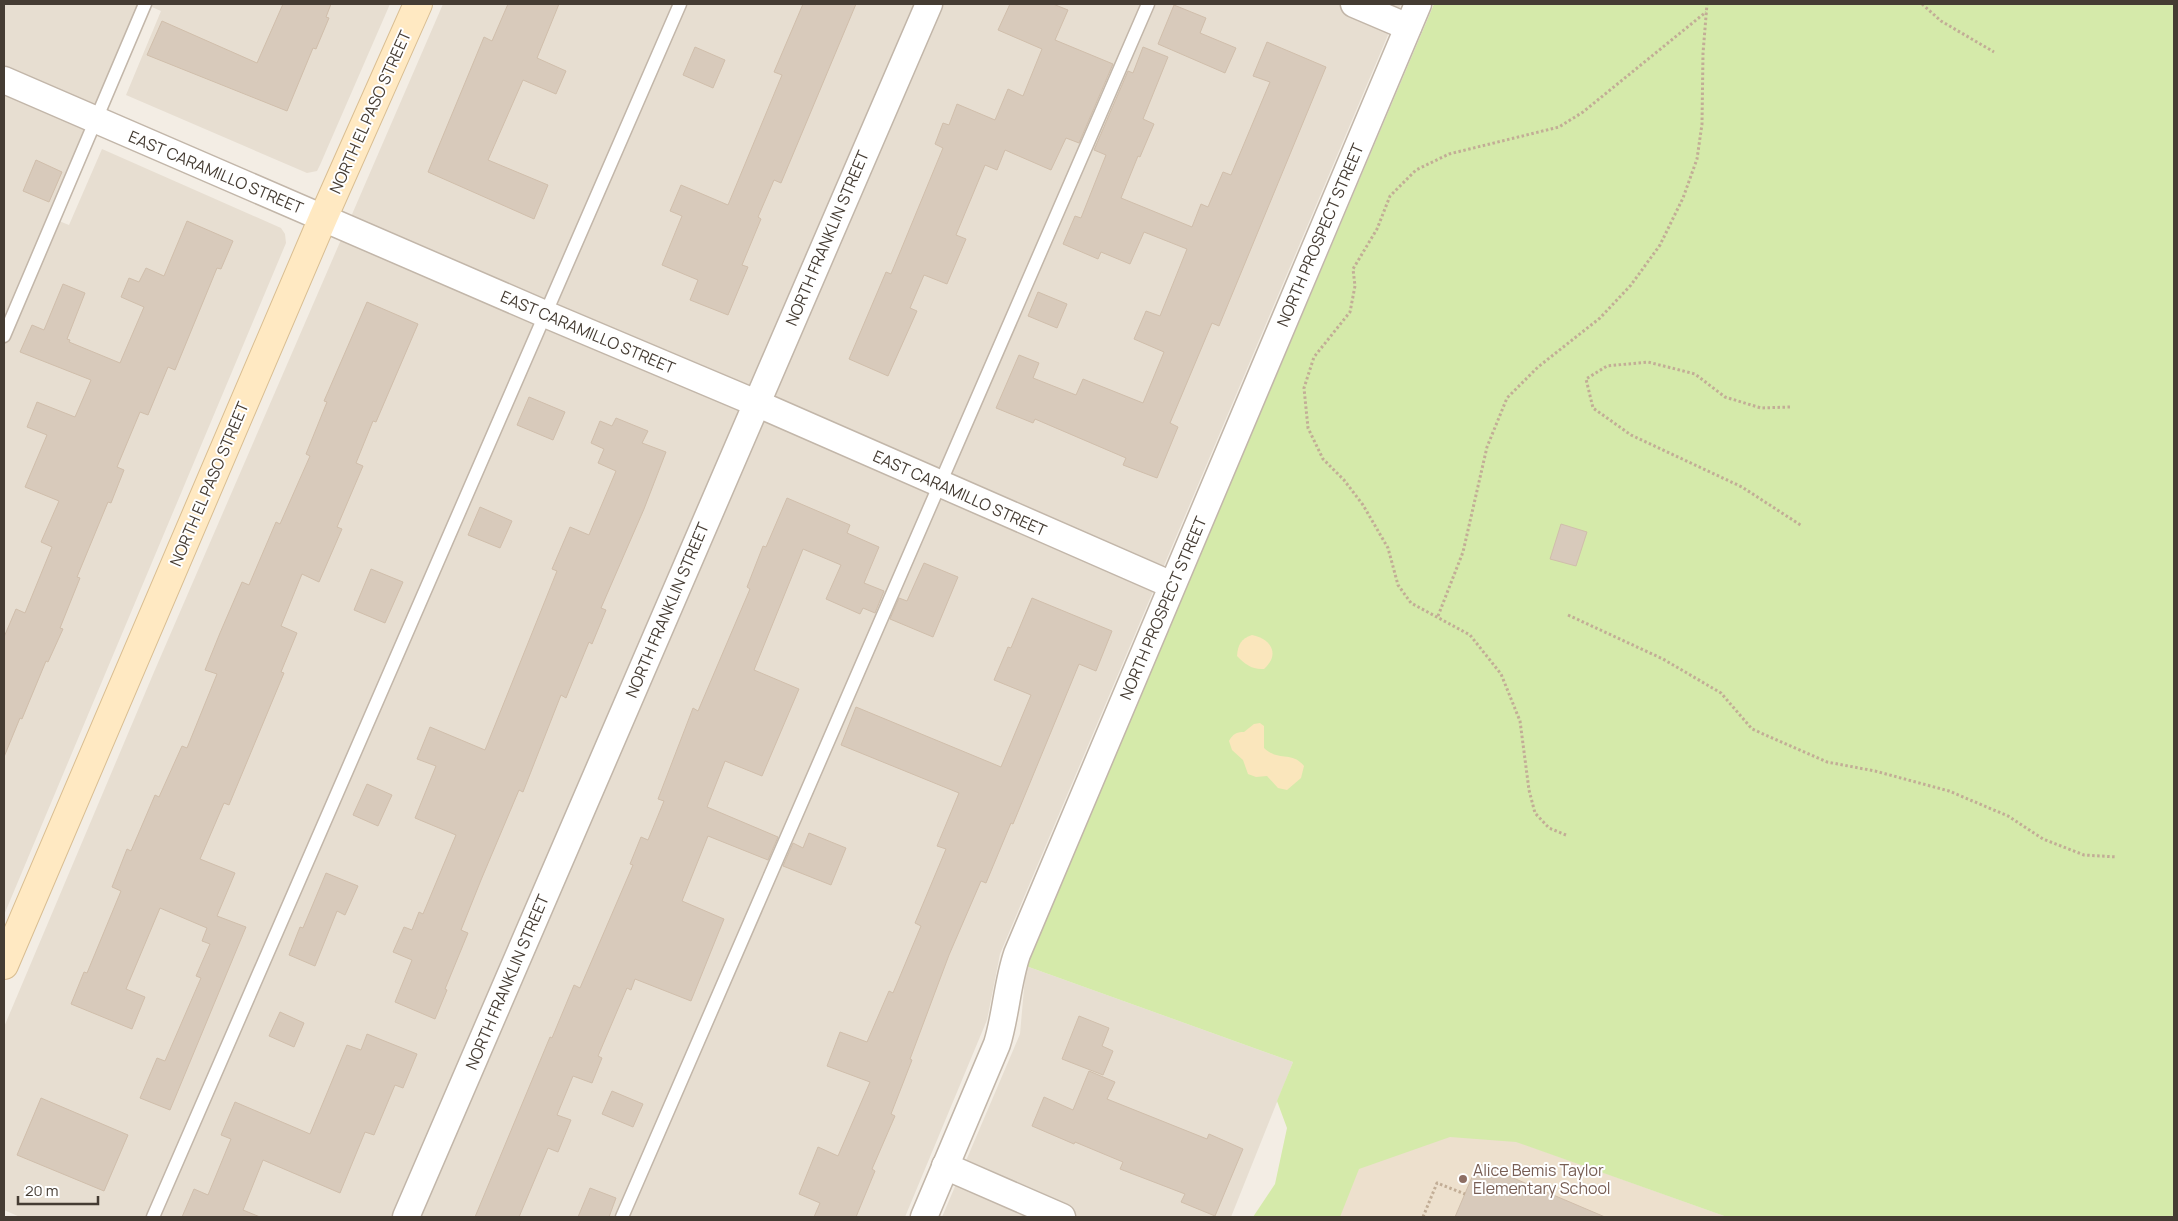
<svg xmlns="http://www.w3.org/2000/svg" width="2178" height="1221" viewBox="0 0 2178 1221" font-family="Manrope,sans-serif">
<rect width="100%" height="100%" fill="#f3ede4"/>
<!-- residential -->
<g fill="#e7ded1">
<path d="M 4,4 L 138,4 L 49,217 L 69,225 L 102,149 L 281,228 L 285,234 L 286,243 L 4,915 Z"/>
<path d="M 145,4 L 390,4 L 320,165 L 317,171 L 307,173 L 126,95 L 161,11 Z"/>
<path d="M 443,4 L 1401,4 L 1000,954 L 987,1020 L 905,1217 L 20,1217 L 4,1210 L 4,1027 L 154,672 Z"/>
<path d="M 1026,966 L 1293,1062 L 1231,1217 L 942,1217 L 1020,1034 Z"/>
</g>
<!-- education -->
<path fill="#ede0cd" d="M 1345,1080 L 1727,1217 L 1289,1217 Z"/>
<!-- green -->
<path fill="#d5eaaa" d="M 1434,4 L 2174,4 L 2174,1217 L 1727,1217 L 1516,1142 L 1450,1137 L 1359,1169 L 1340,1217 L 1253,1217 L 1275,1184 L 1287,1128 L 1277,1101 L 1293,1062 L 1026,966 Z"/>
<!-- sand -->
<g fill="#fae6bc">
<path d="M 1252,635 C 1272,639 1280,655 1264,669 C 1252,670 1245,664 1237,656 C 1238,644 1241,639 1252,635 Z"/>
<path d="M 1260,723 L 1264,726 L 1264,748 C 1278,762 1292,751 1304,766 L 1301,778 L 1287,790 L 1278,788 L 1267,776 L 1256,777 L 1248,774 L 1243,760 L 1232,750 L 1229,741 C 1233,734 1236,732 1244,732 L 1254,724 Z"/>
</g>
<!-- building -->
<g fill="#d8cabb" stroke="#d0beab">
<path d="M 283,4 L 331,4 L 326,17 L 329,18 L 316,49 L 313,48 L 287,111 L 147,55 L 162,21 L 257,63 Z"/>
<path d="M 508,4 L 559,4 L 537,58 L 566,71 L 556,94 L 523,80 L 488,160 L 548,185 L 534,219 L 428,172 L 484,37 L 492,41 Z"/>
<path d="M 803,4 L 856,4 L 781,183 L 774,180 L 758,217 L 761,219 L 742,265 L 748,267 L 728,315 L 690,300 L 698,280 L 662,265 L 682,216 L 670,211 L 681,185 L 728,205 L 782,75 L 774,72 Z"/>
<path d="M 1010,4 L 1053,4 L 1068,10 L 1055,40 L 1113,64 L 1079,143 L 1066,138 L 1051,170 L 1005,150 L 997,170 L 985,165 L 956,235 L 966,239 L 947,284 L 924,275 L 910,308 L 917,311 L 888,376 L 849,359 L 886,272 L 891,274 L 943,148 L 935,144 L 943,123 L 949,125 L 957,104 L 995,120 L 1008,89 L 1023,96 L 1042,49 L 998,30 Z"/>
<path d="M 1174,5 L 1206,18 L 1200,33 L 1236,48 L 1225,73 L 1158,44 Z"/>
<path d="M 1267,42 L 1326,67 L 1219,326 L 1212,323 L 1170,423 L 1178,427 L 1157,478 L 1123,465 L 1126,458 L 1035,419 L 1033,423 L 996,408 L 1019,355 L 1039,363 L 1033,378 L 1076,395 L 1083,379 L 1143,403 L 1164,352 L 1134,339 L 1146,311 L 1160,316 L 1187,249 L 1144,232 L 1130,264 L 1101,252 L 1098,259 L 1063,244 L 1075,216 L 1081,218 L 1106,155 L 1094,150 L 1128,71 L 1133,73 L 1143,47 L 1168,57 L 1143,119 L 1154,124 L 1140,157 L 1138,156 L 1121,198 L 1192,227 L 1201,204 L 1208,207 L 1223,172 L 1231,175 L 1270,82 L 1253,76 Z"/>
<path d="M 695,47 L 725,60 L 713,88 L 683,75 Z"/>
<path d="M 36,160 L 62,172 L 49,202 L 23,191 Z"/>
<path d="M 187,221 L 233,241 L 221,269 L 217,268 L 175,370 L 168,367 L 148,415 L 140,412 L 117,467 L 124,470 L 111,503 L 108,502 L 77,577 L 80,578 L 60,628 L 63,629 L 48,662 L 46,661 L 22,719 L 20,718 L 4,757 L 4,637 L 16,609 L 25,613 L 52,547 L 41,542 L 59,501 L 25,487 L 47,435 L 27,427 L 37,402 L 75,417 L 91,380 L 20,352 L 32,325 L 44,330 L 63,284 L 85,293 L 67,339 L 70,340 L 69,342 L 120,363 L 144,307 L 121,297 L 129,278 L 139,282 L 146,268 L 164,276 Z"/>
<path d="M 1038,292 L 1067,304 L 1057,328 L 1028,316 Z"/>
<path d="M 367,302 L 418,324 L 376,422 L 373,421 L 356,463 L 363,466 L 337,527 L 342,529 L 319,582 L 302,574 L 281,626 L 297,633 L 281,672 L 284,673 L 229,805 L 224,803 L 200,859 L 235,873 L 217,916 L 246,927 L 170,1110 L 140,1098 L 157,1058 L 165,1061 L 201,978 L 196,976 L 210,944 L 202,941 L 207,928 L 160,908 L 126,989 L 145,997 L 132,1029 L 71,1004 L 84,972 L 87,973 L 121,891 L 112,887 L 127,849 L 131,851 L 155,795 L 159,797 L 182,746 L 187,748 L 217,674 L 205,670 L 220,633 L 242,582 L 249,585 L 276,522 L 280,524 L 310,456 L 306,454 L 327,402 L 324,401 Z"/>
<path d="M 529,397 L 565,412 L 553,440 L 517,425 Z"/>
<path d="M 616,418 L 648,431 L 642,443 L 666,452 L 644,509 L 601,608 L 606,610 L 592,644 L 589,642 L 566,698 L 561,695 L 523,792 L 519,790 L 481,880 L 461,930 L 468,933 L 445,989 L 447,990 L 435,1019 L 395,1002 L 412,960 L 393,952 L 404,927 L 412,930 L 419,912 L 423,914 L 456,835 L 415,818 L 436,766 L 417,759 L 430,727 L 485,750 L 557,571 L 552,569 L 570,527 L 589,535 L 616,471 L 598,463 L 604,449 L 591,443 L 600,421 L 612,426 Z"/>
<path d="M 787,498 L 850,525 L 847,533 L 879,547 L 864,583 L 884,591 L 875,613 L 863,608 L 860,614 L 826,599 L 841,565 L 803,549 L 754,670 L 799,689 L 762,776 L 725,761 L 707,807 L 778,837 L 768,860 L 708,836 L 682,901 L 724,919 L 691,1001 L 635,979 L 631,990 L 627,988 L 598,1056 L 602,1058 L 592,1083 L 573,1076 L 557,1115 L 571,1120 L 558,1152 L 548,1148 L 519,1217 L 475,1217 L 550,1037 L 552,1038 L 574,985 L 580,988 L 633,865 L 630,864 L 641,837 L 648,840 L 664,801 L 658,799 L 693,708 L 698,711 L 750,589 L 747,587 L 763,546 L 766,547 Z"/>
<path d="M 480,507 L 512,521 L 500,548 L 468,535 Z"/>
<path d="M 1561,524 L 1587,532 L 1576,566 L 1550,559 Z"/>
<path d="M 924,563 L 958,577 L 933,637 L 890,619 L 899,598 L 907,601 Z"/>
<path d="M 371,569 L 403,582 L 385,623 L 354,610 Z"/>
<path d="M 1032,598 L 1112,631 L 1096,671 L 1079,664 L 1013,824 L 1011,823 L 986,883 L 981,881 L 949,955 L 910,1059 L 912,1060 L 891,1114 L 895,1116 L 872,1169 L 875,1171 L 856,1217 L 814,1217 L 820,1203 L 799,1194 L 818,1147 L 838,1156 L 870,1082 L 827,1066 L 840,1032 L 867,1042 L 889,991 L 893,993 L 921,926 L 915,923 L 946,849 L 937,846 L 959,793 L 841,745 L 856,707 L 1001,767 L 1031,695 L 994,680 L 1008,647 L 1011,648 Z"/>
<path d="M 367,784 L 392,795 L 378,826 L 353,815 Z"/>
<path d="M 809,833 L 846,848 L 831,885 L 783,866 L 793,843 L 803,848 Z"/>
<path d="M 326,873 L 358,886 L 345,915 L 337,911 L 315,966 L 289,955 L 300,927 L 303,928 Z"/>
<path d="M 280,1012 L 304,1023 L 294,1047 L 269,1036 Z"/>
<path d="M 1079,1016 L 1109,1028 L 1102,1046 L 1113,1051 L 1103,1075 L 1062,1059 Z"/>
<path d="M 367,1034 L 417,1054 L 403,1088 L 395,1085 L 374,1135 L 365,1132 L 340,1193 L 263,1160 L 243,1210 L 260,1217 L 182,1217 L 194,1189 L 208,1195 L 231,1139 L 221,1135 L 235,1102 L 310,1134 L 347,1045 L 361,1050 Z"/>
<path d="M 1089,1071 L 1115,1082 L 1107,1099 L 1207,1139 L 1209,1134 L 1243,1149 L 1215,1216 L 1181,1202 L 1185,1194 L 1120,1169 L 1123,1162 L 1075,1142 L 1074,1144 L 1032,1126 L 1044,1097 L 1073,1110 Z"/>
<path d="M 612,1091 L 643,1104 L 633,1127 L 602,1114 Z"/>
<path d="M 41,1098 L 128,1135 L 104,1191 L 17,1155 Z"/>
<path d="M 1478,1163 L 1605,1217 L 1455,1217 Z"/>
<path d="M 590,1188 L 616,1198 L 609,1217 L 578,1217 Z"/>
</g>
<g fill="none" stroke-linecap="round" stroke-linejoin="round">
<defs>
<g id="lane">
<path d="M 4,336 L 145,4"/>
<path d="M 153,1217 L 680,4"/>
<path d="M 622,1217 L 1148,4"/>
</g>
<g id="street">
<path d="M 1354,4 L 1408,27"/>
<path d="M 4,80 L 545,314 L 756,403 L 1172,585"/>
<path d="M 945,1166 L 1062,1217"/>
<path d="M 406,1217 L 929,4"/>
<path d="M 924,1217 L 997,1044 C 1006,1015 1007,984 1017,954 L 1418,4"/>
</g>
<path id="secondary" d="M 4,965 L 323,218 L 418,4"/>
</defs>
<!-- lane casing -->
<use href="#lane" stroke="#c2b6a9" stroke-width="15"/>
<!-- street casing -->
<use href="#street" stroke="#c2b6a9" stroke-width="29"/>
<!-- secondary casing -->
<use href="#secondary" stroke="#d9be92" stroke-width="30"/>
<!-- path -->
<g stroke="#c2ad96" stroke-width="3" stroke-dasharray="2.5 2.5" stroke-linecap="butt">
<path d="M 1922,4 L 1941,21 L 1994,52"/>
<path d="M 1790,407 L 1761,408 L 1725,397 L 1695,374 L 1648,362 L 1607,366 L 1586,379 L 1593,408 L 1631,435 L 1742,487 L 1802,526"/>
<path d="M 1568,615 L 1663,659 L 1721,693 L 1752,729 L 1827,762 L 1875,771 L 1949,791 L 2008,816 L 2043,839 L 2084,855 L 2117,857"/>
<path d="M 1438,616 L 1463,552 L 1487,447 L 1507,398 L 1538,367 L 1600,318 L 1631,285 L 1660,245 L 1683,198 L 1697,159 L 1702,124 L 1703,53 L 1707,4"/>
<path d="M 1566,835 L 1549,828 L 1535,813 L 1529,790 L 1520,721 L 1501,674 L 1470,635 L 1411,603 L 1398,585 L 1388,548 L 1363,505 L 1344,480 L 1323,459 L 1308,428 L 1304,388 L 1314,357 L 1350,312 L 1355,286 L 1353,269 L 1377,229 L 1390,196 L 1416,170 L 1449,154 L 1559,127 L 1583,112 L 1706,12"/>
<path d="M 1423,1217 L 1437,1183 L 1465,1194"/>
</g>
<!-- lane -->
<use href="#lane" stroke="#fff" stroke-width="12"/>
<!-- street -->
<use href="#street" stroke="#fff" stroke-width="26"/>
<!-- secondary -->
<use href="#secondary" stroke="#ffe9c2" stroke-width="28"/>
</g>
<!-- markers -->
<circle fill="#8d6e63" stroke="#fff" stroke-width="2" cx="1463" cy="1179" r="5"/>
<g text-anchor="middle" stroke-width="4" stroke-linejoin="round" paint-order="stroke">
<!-- street labels -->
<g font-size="16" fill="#453c33" stroke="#fff">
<text transform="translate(370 112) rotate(-66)" y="6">NORTH EL PASO STREET</text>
<text transform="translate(216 172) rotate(23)" y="6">EAST CARAMILLO STREET</text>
<text transform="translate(1320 235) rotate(-67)" y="6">NORTH PROSPECT STREET</text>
<text transform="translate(827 238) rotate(-67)" y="6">NORTH FRANKLIN STREET</text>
<text transform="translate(588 332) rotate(23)" y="6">EAST CARAMILLO STREET</text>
<text transform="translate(209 484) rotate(-67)" y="6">NORTH EL PASO STREET</text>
<text transform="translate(960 493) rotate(24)" y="6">EAST CARAMILLO STREET</text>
<text transform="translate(1163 608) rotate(-67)" y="6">NORTH PROSPECT STREET</text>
<text transform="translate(667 610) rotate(-67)" y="6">NORTH FRANKLIN STREET</text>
<text transform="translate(507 982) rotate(-67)" y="6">NORTH FRANKLIN STREET</text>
</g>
<!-- education labels -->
<g font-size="16" fill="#785e54" stroke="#fff" text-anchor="start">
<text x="1473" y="1176">Alice Bemis Taylor<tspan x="1473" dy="18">Elementary School</tspan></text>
</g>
</g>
<!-- border -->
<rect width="2178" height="1221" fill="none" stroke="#453c33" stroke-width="10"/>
<!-- scale -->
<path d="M18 1196v8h80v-8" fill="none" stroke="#453c33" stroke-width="2.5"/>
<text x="25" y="1196" font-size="15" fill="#453c33" stroke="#ffffff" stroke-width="4" paint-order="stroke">20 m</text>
</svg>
